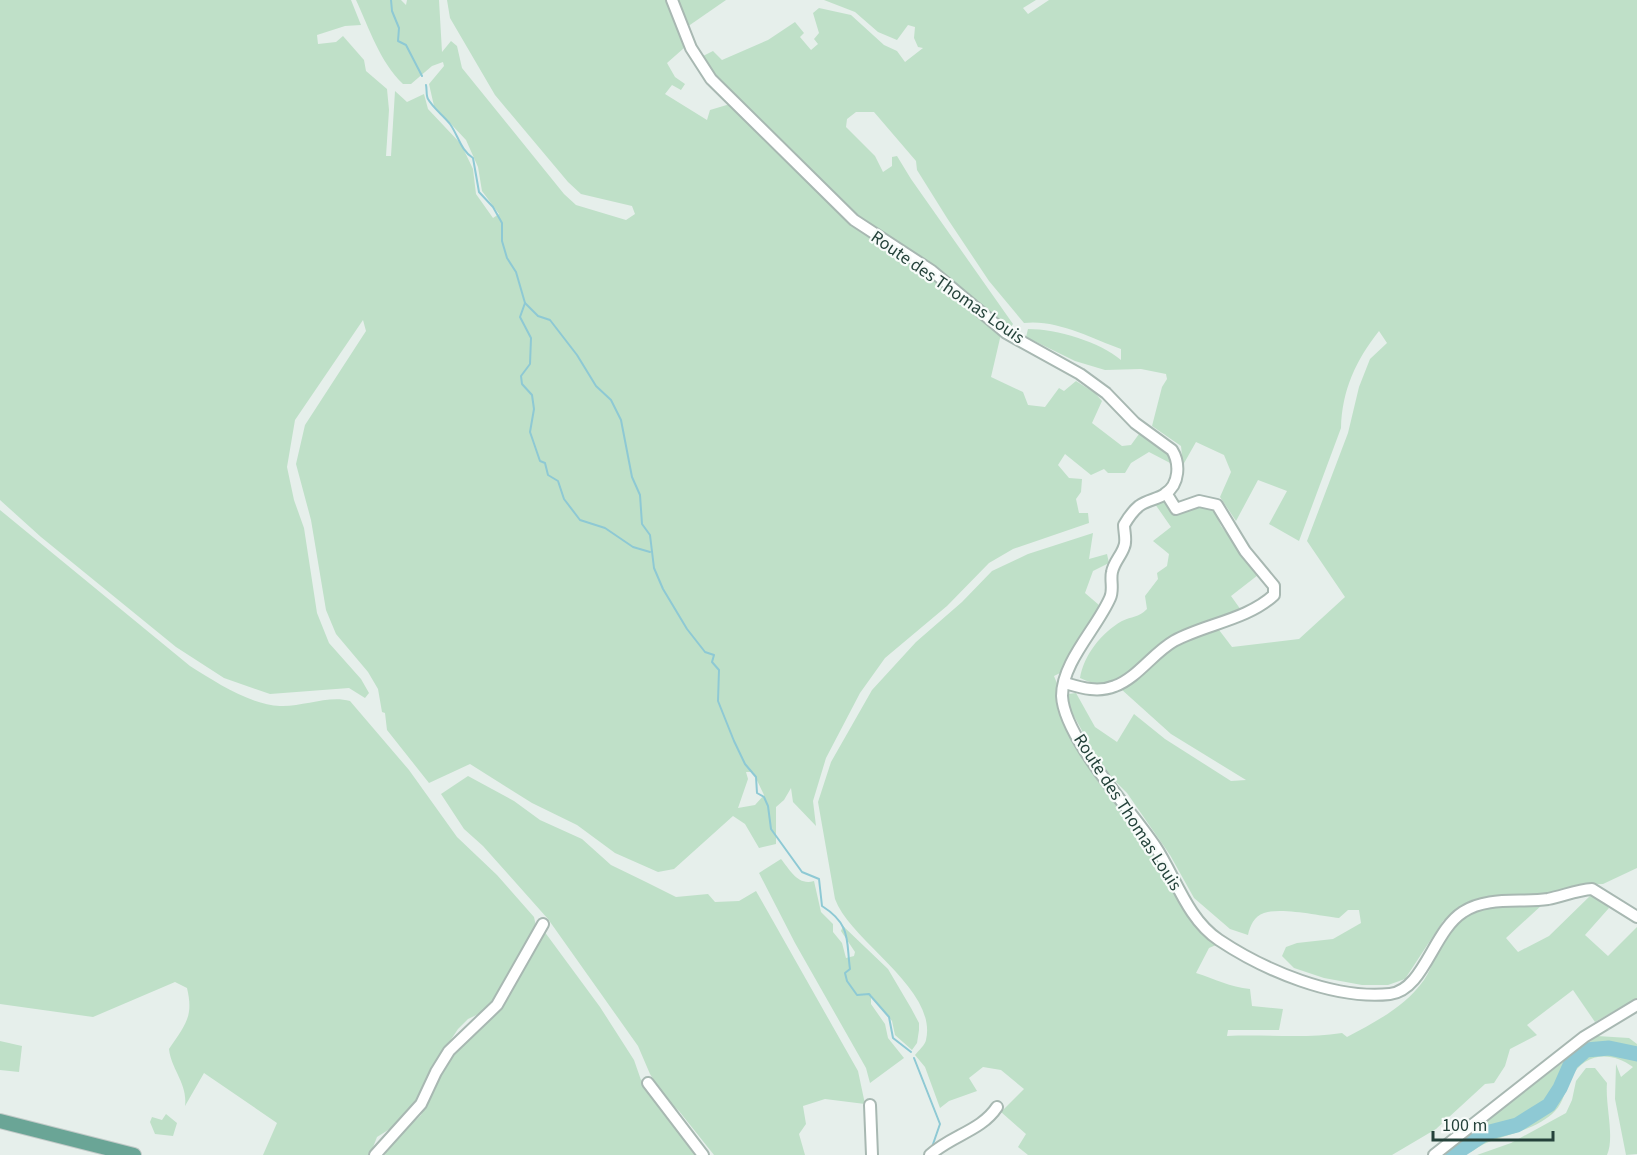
<svg xmlns="http://www.w3.org/2000/svg" width="1637" height="1155" viewBox="0 0 1637 1155" font-family="'Source Sans 3',sans-serif">
<rect width="100%" height="100%" fill="#e6efeb"/>
<!-- green -->
<g fill="#bfe0c8" fill-rule="evenodd">
<path d="M 0,0 L 351,0 L 361,25 L 345,26 L 317,35 L 318,44 L 336,42 L 343,36 L 364,60 L 366,71 L 387,89 L 389,110 L 386,156 L 391,156 L 395,91 L 407,102 L 424,94 L 428,109 L 461,144 L 473,169 L 476,194 L 493,218 L 499,214 L 482,191 L 478,167 L 466,140 L 434,106 L 429,84 L 444,66 L 443,62 L 432,66 L 411,84 L 403,84 C 380,62 369,28 356,0 L 401,0 L 406,5 L 407,0 L 439,0 L 442,52 L 451,41 L 457,46 L 462,68 L 564,194 L 576,205 L 626,220 L 635,214 L 632,206 L 581,194 L 568,182 L 495,95 L 450,18 L 447,0 L 666,0 L 684,48 L 667,63 L 675,77 L 685,84 L 681,90 L 672,85 L 665,94 L 707,120 L 710,110 L 730,104 L 845,217 L 941,283 L 986,324 L 1001,334 L 991,377 L 1023,392 L 1028,405 L 1045,407 L 1059,388 L 1064,391 L 1076,381 L 1095,393 L 1102,401 L 1092,423 L 1122,446 L 1131,445 L 1139,434 L 1166,451 L 1172,464 L 1149,452 L 1131,463 L 1125,473 L 1108,473 L 1104,469 L 1091,475 L 1065,454 L 1058,465 L 1069,478 L 1082,479 L 1081,492 L 1076,499 L 1079,513 L 1088,513 L 1089,523 L 1013,549 L 989,563 L 947,606 L 885,658 L 860,693 L 826,758 L 813,801 L 816,826 L 793,802 L 791,788 L 784,800 L 776,807 L 776,844 L 759,848 L 745,824 L 733,816 L 674,869 L 658,872 L 615,853 L 577,825 L 532,803 L 470,764 L 429,783 L 387,730 L 385,713 L 382,712 L 378,689 L 368,672 L 336,634 L 326,610 L 311,520 L 296,464 L 305,425 L 366,331 L 363,320 L 295,420 L 287,467 L 294,500 L 304,528 L 317,613 L 329,643 L 361,679 L 369,693 L 365,698 L 349,688 L 270,694 L 224,678 L 176,647 L 41,537 L 0,500 ZM 746,772 L 753,772 L 764,795 L 755,805 L 738,808 L 748,779 Z"/>
<path d="M 678,0 L 726,0 L 687,27 Z"/>
<path d="M 824,0 L 1036,0 L 1023,8 L 1028,14 L 1049,0 L 1637,0 L 1637,868 L 1603,884 L 1575,885 L 1551,895 L 1471,900 L 1443,921 L 1405,979 L 1388,985 L 1362,985 L 1324,978 L 1294,968 L 1282,956 L 1286,947 L 1297,943 L 1333,939 L 1361,923 L 1359,910 L 1348,910 L 1339,918 C 1321,916 1281,907 1264,913 C 1254,916 1250,926 1248,935 L 1230,929 L 1194,898 L 1170,855 L 1127,793 L 1103,769 L 1069,707 L 1068,694 L 1076,693 L 1095,727 L 1117,742 L 1134,714 L 1165,739 L 1231,781 L 1246,780 L 1171,734 L 1121,689 L 1170,648 L 1216,626 L 1232,647 L 1299,639 L 1345,597 L 1307,541 L 1348,433 L 1359,387 L 1370,359 L 1387,343 L 1379,331 C 1356,360 1342,390 1341,428 L 1299,541 L 1269,524 L 1287,491 L 1258,480 L 1236,521 L 1220,497 L 1231,472 L 1224,455 L 1196,442 L 1183,465 L 1181,446 L 1152,426 L 1162,387 L 1167,379 L 1166,374 L 1141,369 L 1105,370 L 1075,361 L 1026,337 L 1028,329 C 1057,329 1100,342 1121,360 L 1121,349 C 1091,338 1056,319 1024,323 L 989,281 L 947,218 L 917,170 L 916,161 L 874,112 L 856,112 L 847,119 L 846,127 L 875,156 L 883,172 L 892,166 L 892,157 L 897,156 L 911,179 L 1013,324 L 1010,328 L 941,273 L 850,210 L 718,80 L 701,57 L 713,51 L 722,60 L 768,40 L 795,22 L 804,33 L 800,37 L 811,50 L 818,44 L 814,39 L 819,33 L 813,13 L 819,8 L 851,15 L 884,45 L 897,51 L 905,62 L 923,48 L 918,47 L 914,38 L 915,27 L 908,25 L 897,40 L 878,32 L 855,12 Z"/>
<path d="M 1163,501 L 1174,515 L 1199,506 L 1214,510 L 1221,526 L 1258,575 L 1231,596 L 1241,610 C 1217,618 1193,625 1171,637 C 1138,654 1123,699 1080,678 C 1084,655 1101,633 1122,621 C 1132,616 1138,618 1147,609 L 1145,596 L 1158,579 L 1157,573 L 1167,566 L 1169,554 L 1153,541 L 1171,527 L 1155,504 Z"/>
<path d="M 0,510 L 190,666 C 216,682 248,704 280,706 C 303,707 328,695 350,701 L 409,770 L 457,837 L 497,875 L 534,917 L 536,926 L 489,1009 L 468,1019 L 458,1029 L 434,1065 L 417,1105 L 404,1120 L 377,1137 L 370,1155 L 263,1155 L 277,1123 L 204,1073 L 185,1106 C 188,1084 171,1069 169,1049 C 185,1025 194,1017 187,988 L 175,982 L 93,1017 L 0,1004 Z"/>
<path d="M 1093,533 L 1089,559 L 1107,554 L 1109,563 L 1093,571 L 1085,593 L 1099,605 L 1064,671 L 1054,676 C 1065,700 1065,726 1078,750 C 1096,784 1124,813 1146,844 C 1170,878 1180,921 1216,945 L 1209,948 L 1196,973 C 1215,979 1230,987 1250,989 L 1252,1006 L 1283,1009 L 1279,1030 L 1228,1030 L 1227,1036 C 1265,1034 1304,1039 1342,1033 L 1347,1037 C 1375,1022 1405,1007 1424,980 C 1434,965 1438,945 1449,931 C 1473,902 1510,905 1543,904 L 1506,938 L 1518,952 L 1549,936 L 1591,895 L 1598,897 L 1609,908 L 1585,935 L 1608,956 L 1637,927 L 1637,998 L 1595,1022 L 1573,990 L 1527,1025 L 1537,1035 L 1510,1049 L 1505,1066 L 1494,1083 L 1485,1084 L 1436,1129 L 1392,1155 L 1028,1155 L 1018,1147 L 1026,1134 L 1001,1112 L 1024,1089 L 1001,1070 L 983,1067 L 969,1078 L 977,1091 L 949,1101 L 940,1108 L 925,1067 L 915,1055 C 919,1050 925,1045 926,1040 C 938,989 850,941 835,899 L 818,802 L 831,762 L 872,690 L 916,642 L 962,602 L 992,571 L 1028,554 Z"/>
<path d="M 468,776 L 514,801 L 540,820 L 582,839 L 611,865 L 646,882 L 676,897 L 708,894 L 715,902 L 739,901 L 756,891 L 858,1071 L 865,1104 L 825,1099 L 803,1106 L 806,1124 L 799,1134 L 805,1155 L 714,1155 L 679,1111 L 667,1100 L 650,1074 L 638,1046 L 548,919 L 483,846 L 464,829 L 441,794 Z"/>
<path d="M 781,859 C 790,870 798,886 814,881 L 821,912 L 833,924 L 833,932 L 842,943 L 846,958 L 854,956 L 855,952 L 841,931 L 843,926 L 888,969 L 911,1008 L 919,1023 L 919,1030 L 917,1043 L 912,1050 L 895,1035 L 892,1021 L 871,995 L 871,1004 L 885,1024 L 888,1038 L 904,1058 L 870,1083 L 866,1068 L 795,943 L 759,873 Z"/>
<path d="M 544,931 L 600,1007 L 634,1060 L 641,1080 L 654,1100 L 695,1155 L 385,1155 L 387,1147 L 421,1115 L 447,1060 L 503,1001 Z"/>
<path d="M 1597,1036 L 1629,1038 L 1637,1044 L 1637,1049 L 1609,1043 L 1587,1044 Z"/>
<path d="M 0,1041 L 22,1046 L 19,1072 L 0,1070 Z"/>
<path d="M 1598,1051 L 1623,1053 L 1637,1059 L 1637,1154 L 1626,1155 L 1615,1099 L 1616,1064 L 1621,1077 L 1633,1067 C 1612,1051 1584,1052 1571,1078 C 1565,1089 1564,1102 1555,1111 C 1537,1130 1506,1134 1484,1144 C 1474,1149 1470,1155 1459,1155 L 1492,1134 L 1506,1132 L 1545,1111 L 1554,1103 L 1571,1070 L 1588,1053 Z"/>
<path d="M 1566,1060 L 1547,1102 L 1512,1124 L 1487,1130 L 1456,1149 L 1457,1143 Z"/>
<path d="M 1586,1068 L 1595,1068 L 1607,1083 C 1605,1105 1615,1137 1607,1155 L 1477,1155 L 1511,1143 L 1566,1113 L 1572,1100 L 1576,1081 Z"/>
<path d="M 166,1114 L 177,1123 L 173,1136 L 155,1134 L 150,1122 L 152,1117 L 162,1120 Z"/>
</g>
<g fill="none" stroke-linecap="round" stroke-linejoin="round">
<!-- stream -->
<g stroke="#8ec9d4" stroke-width="2">
<path d="M 391,0 L 392,11 L 399,28 L 398,41 L 406,45 L 422,76"/>
<path d="M 426,85 C 427,89 426,96 428,99 C 433,108 444,116 450,124 C 458,135 461,151 473,158 L 479,192 L 493,207 L 502,223 L 502,241 L 507,258 L 516,272 L 525,303 L 538,316 L 550,320 L 577,355 L 596,386 L 611,400 L 621,420 L 632,477 L 640,495 L 642,524 L 650,535 L 654,568 L 663,589 L 687,629 L 705,652 L 714,655 L 712,662 L 719,670 L 718,701 L 734,741 L 745,764 L 756,777 L 757,793 L 764,797 L 768,806 L 771,829 L 802,872 L 819,879 L 822,906 C 852,925 846,941 850,969 L 845,973 L 847,981 L 857,995 L 869,994 L 889,1017 L 893,1038 L 911,1052"/>
<path d="M 525,303 L 520,317 L 531,338 L 530,364 L 521,376 L 522,384 L 532,395 L 534,409 L 530,432 L 540,461 L 545,463 L 548,475 L 558,481 L 564,499 L 580,520 L 605,528 L 633,547 L 650,552"/>
<path d="M 914,1058 L 940,1124 L 932,1147"/>
</g>
<!-- river -->
<path stroke="#8ec9d4" stroke-width="15" d="M 1453,1155 L 1486,1133 L 1517,1125 L 1549,1105 L 1560,1088 L 1571,1063 L 1586,1050 L 1609,1048 L 1637,1054"/>
<defs>
<g id="minor">
<path d="M 672,0 L 691,48 L 711,79 L 854,220 L 932,271 L 1006,333 L 1080,374 L 1106,393 L 1135,423 L 1172,450 C 1180,463 1180,484 1165,494 C 1158,499 1147,500 1139,506 C 1133,511 1128,518 1124,525 C 1124,532 1127,541 1124,547 C 1121,556 1114,562 1112,572 C 1110,580 1114,590 1110,598 C 1097,628 1062,662 1062,696 C 1064,738 1131,810 1155,846 C 1175,876 1187,919 1219,940 C 1264,970 1334,1000 1390,994 C 1424,990 1433,931 1463,912 C 1487,896 1520,903 1548,899 C 1563,896 1577,890 1592,889 L 1637,917"/>
<path d="M 1065,683 C 1082,688 1098,693 1115,686 C 1137,678 1153,653 1174,641 C 1205,624 1247,620 1274,595 L 1274,586 L 1245,551 L 1217,505 L 1199,501 L 1176,509 L 1166,493"/>
<path d="M 648,1083 L 703,1155"/>
<path d="M 870,1105 L 872,1155"/>
<path d="M 375,1155 L 421,1104 L 436,1072 L 449,1051 L 497,1005 L 543,924"/>
<path d="M 930,1155 C 952,1135 981,1131 997,1107"/>
<path d="M 1434,1155 L 1584,1037 L 1637,1005"/>
</g>
<path id="major" d="M 0,1121 L 134,1155"/>
</defs>
<!-- minor casing -->
<use href="#minor" stroke="#a8b8b2" stroke-width="14"/>
<!-- major casing -->
<use href="#major" stroke="#c2cac8" stroke-width="16"/>
<!-- minor -->
<use href="#minor" stroke="#fff" stroke-width="10"/>
<!-- major -->
<use href="#major" stroke="#6aa596" stroke-width="14"/>
</g>
<g text-anchor="middle" stroke-width="4.5" stroke-linejoin="round" paint-order="stroke">
<!-- street labels -->
<g font-size="18" fill="#24423a" stroke="#f7fbf9">
<text transform="translate(948 287) rotate(35)" y="6">Route des Thomas Louis</text>
<text transform="translate(1128 812) rotate(57)" y="6">Route des Thomas Louis</text>
</g>
</g>
<!-- scale -->
<path d="M1433 1131v9h120v-9" fill="none" stroke="#24423a" stroke-width="3"/>
<text x="1442" y="1131" font-size="18" fill="#24423a" stroke="#f7fbf9" stroke-width="4.5" paint-order="stroke">100 m</text>
</svg>
